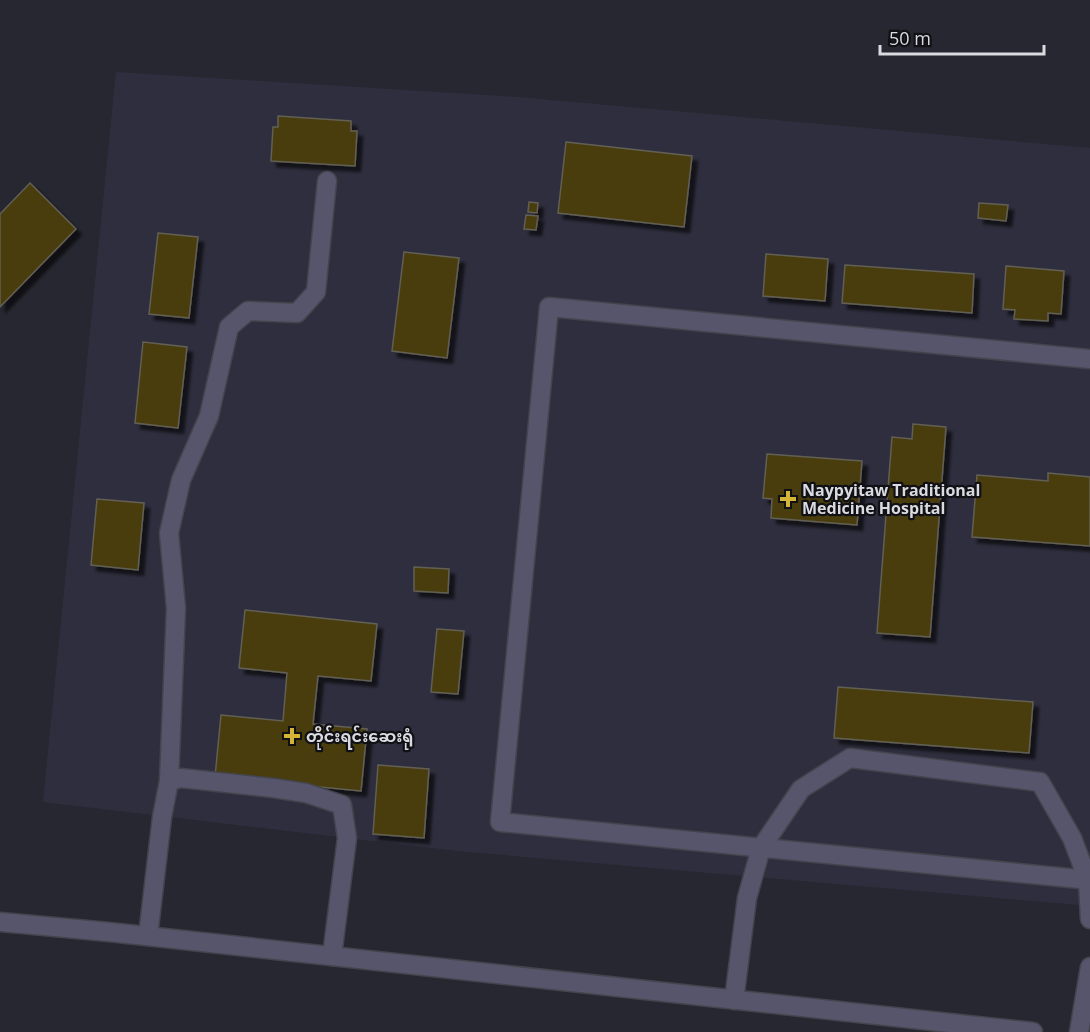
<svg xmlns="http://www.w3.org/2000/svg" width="1090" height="1032" viewBox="0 0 1090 1032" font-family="'Open Sans','Noto Sans Myanmar',sans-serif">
<defs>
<filter id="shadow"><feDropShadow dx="5.5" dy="5.5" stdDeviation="1.5" flood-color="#0009"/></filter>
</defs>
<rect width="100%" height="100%" fill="#272731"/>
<!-- built -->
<path fill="#2f2e3e" d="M 116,72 L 518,97 L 1090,148 L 1090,906 L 457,851 L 43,802 Z"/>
<!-- building -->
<g fill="#483d0d" stroke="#625f54" stroke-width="1.5" filter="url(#shadow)">
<path d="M 278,116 L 351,121 L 351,131 L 357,131 L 355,166 L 271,161 L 273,127 L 278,127 Z"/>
<path d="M 566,142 L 692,156 L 684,227 L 558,213 Z"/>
<path d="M 30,183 L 76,229 L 0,307 L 0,214 Z"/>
<path d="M 529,202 L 538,203 L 537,213 L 528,212 Z"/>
<path d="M 979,203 L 1008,205 L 1006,221 L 978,218 Z"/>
<path d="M 526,215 L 538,216 L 536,230 L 524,229 Z"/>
<path d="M 158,233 L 198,237 L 189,318 L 149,314 Z"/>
<path d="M 404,252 L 459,258 L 447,358 L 392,351 Z"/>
<path d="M 766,254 L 828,259 L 825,301 L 763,296 Z"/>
<path d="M 845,265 L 974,274 L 972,313 L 842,303 Z"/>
<path d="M 1006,266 L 1064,271 L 1061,314 L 1048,313 L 1048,321 L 1014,319 L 1015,310 L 1003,309 Z"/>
<path d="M 143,342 L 187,347 L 178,428 L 135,423 Z"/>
<path d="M 913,424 L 946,427 L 930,637 L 877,633 L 892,437 L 912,439 Z"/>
<path d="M 767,454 L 862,461 L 857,525 L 771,518 L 772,499 L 763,498 Z"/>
<path d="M 1048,473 L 1090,477 L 1090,546 L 972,537 L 977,475 L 1048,481 Z"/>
<path d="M 97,499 L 144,503 L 138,570 L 91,565 Z"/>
<path d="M 414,567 L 449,569 L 448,593 L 414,591 Z"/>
<path d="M 245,610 L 377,624 L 371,681 L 318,676 L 313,724 L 367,729 L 361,791 L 215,777 L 221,715 L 283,721 L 287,673 L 239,668 Z"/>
<path d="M 437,629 L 464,631 L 458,694 L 431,692 Z"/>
<path d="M 838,687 L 1033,702 L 1029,753 L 834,738 Z"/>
<path d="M 378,765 L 429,769 L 424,838 L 373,834 Z"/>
</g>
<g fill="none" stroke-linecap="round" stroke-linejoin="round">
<defs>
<g id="minor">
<path d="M 1090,359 L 549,307 L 500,822 L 1090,880"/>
<path d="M 169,781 L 176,608 L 169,533 L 181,480 L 209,416 L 229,327 L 248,311 L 297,313 L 316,292 L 327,181"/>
<path d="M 0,922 L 109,932 L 1033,1032"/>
<path d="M 148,936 L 162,817 L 169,781 L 181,778 L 273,788 L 306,793 L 342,805 L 347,838 L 332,956"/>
<path d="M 734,1000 L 747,898 L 761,848 L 801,789 L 850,758 L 1040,782 L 1072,838 L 1088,880 L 1090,919"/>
<path d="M 1079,1032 L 1090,967"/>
</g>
</defs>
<!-- minor casing -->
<use href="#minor" stroke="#44444d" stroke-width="21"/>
<!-- minor -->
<use href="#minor" stroke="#57556c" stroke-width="18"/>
</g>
<!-- markers -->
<g fill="#d4b535" stroke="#101015" stroke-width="2">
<path d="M785 490h6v6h6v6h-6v6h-6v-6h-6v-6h6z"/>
<path d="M289 727h6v6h6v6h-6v6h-6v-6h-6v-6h6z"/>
</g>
<g text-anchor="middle" stroke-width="4.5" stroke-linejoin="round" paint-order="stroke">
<!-- poi labels -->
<g font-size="16" font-weight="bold" fill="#dadae1" stroke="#101015" text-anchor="start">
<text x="802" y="496">Naypyitaw Traditional<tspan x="802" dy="18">Medicine Hospital</tspan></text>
<text x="306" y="742">တိုင်းရင်းဆေးရုံ</text>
</g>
</g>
<!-- scale -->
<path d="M880 45v9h164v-9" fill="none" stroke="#dadae1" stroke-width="3"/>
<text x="889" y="45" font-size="18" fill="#dadae1" stroke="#101015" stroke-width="4.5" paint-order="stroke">50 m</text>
</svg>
